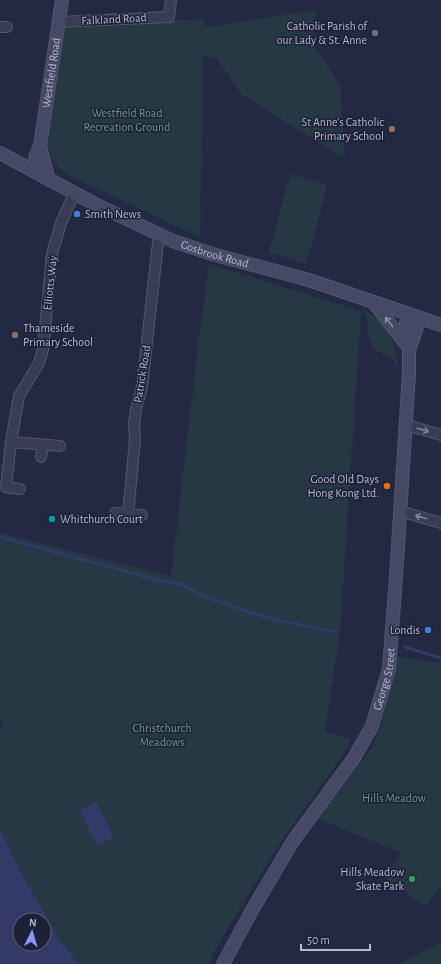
<svg xmlns="http://www.w3.org/2000/svg" width="441" height="964" viewBox="0 0 441 964" font-family="'Alegreya Sans',sans-serif">
<rect width="100%" height="100%" fill="#242943"/>
<!-- green -->
<g fill="#263844">
<path d="M 316,10 L 312,41 L 340,86 L 345,156 L 339,155 L 241,94 L 216,57 L 203,57 L 200,237 L 68,175 C 55,166 52,160 48,145 L 63,25 L 203,19 L 203,26 L 215,26 Z"/>
<path d="M 293,175 L 324,183 L 327,188 L 306,264 L 269,252 L 289,178 Z"/>
<path d="M 209,264 L 361,311 L 340,632 L 325,731 L 352,740 L 339,761 L 286,834 L 240,908 L 214,952 L 210,964 L 79,964 C 75,960 72,955 69,951 C 64,945 59,943 57,935 L 21,872 L 0,829 L 0,727 L 3,725 L 0,717 L 0,533 L 171,576 L 198,346 Z"/>
<path d="M 362,308 C 388,325 395,340 399,370 L 393,359 C 379,354 368,345 367,329 C 367,326 369,323 368,320 C 367,316 364,312 362,308 Z"/>
<path d="M 395,656 L 441,663 L 441,885 L 425,907 L 384,877 L 402,853 L 318,819 L 372,748 L 381,725 Z"/>
<path d="M 441,941 L 441,964 L 399,964 L 441,942 Z"/>
</g>
<!-- water -->
<g fill="#343a67" fill-rule="evenodd">
<path d="M 96,802 L 114,837 L 97,846 L 80,811 Z"/>
<path d="M 0,829 L 21,872 L 57,935 C 59,943 64,945 69,951 C 72,955 75,960 79,964 L 0,964 ZM 20,920 L 44,920 L 44,944 L 20,944 Z"/>
</g>
<g fill="none" stroke-linecap="round" stroke-linejoin="round">
<!-- stream -->
<g stroke="#343a67" stroke-width="3">
<path d="M 0,537 L 161,581 L 181,584 L 203,596 L 249,612 L 281,621 L 335,632"/>
<path d="M 405,647 L 441,658"/>
</g>
<defs>
<g id="street">
<path d="M 59,22 L 169,17 L 171,0"/>
<path d="M 0,27 L 7,27"/>
<path d="M 406,425 L 441,435"/>
<path d="M 11,442 L 60,446"/>
<path d="M 41,457 L 43,445"/>
<path d="M 20,489 L 6,487 L 11,442 L 19,396 L 39,363 L 43,349 L 52,254 L 61,223 L 74,194"/>
<path d="M 400,511 L 441,523"/>
<path d="M 115,513 L 142,515"/>
<path d="M 128,514 L 135,440 L 134,424 L 136,409 L 142,387 L 159,234"/>
</g>
<g id="secondary">
<path d="M 40,146 L 49,180"/>
<path id="s1" d="M 0,153 L 93,203 L 173,241 L 212,254 L 309,280 L 441,325"/>
<path id="s2" d="M 33,171 L 36,155 L 40,146 L 62,0"/>
<path d="M 373,302 L 405,343"/>
<path d="M 405,343 L 404,332 L 408,314"/>
<path id="s3" d="M 223,964 L 251,912 L 293,841 L 354,758 L 372,726 L 389,669 L 396,577 L 409,373 L 409,351 L 420,318"/>
</g>
</defs>
<!-- street casing -->
<use href="#street" stroke="#54576d" stroke-width="12"/>
<!-- secondary casing -->
<use href="#secondary" stroke="#54576d" stroke-width="14"/>
<!-- street -->
<use href="#street" stroke="#393c53" stroke-width="10"/>
<!-- secondary -->
<use href="#secondary" stroke="#464966" stroke-width="12"/>
</g>
<!-- one-way arrows -->
<defs><path id="oneway-shaft" d="M-6 0H5M1.5-3L5.5 0L1.5 3" fill="none" stroke-width="1.6" stroke-linecap="round" stroke-linejoin="round"/></defs>
<use stroke="#898ca4" href="#oneway-shaft" transform="translate(389 322) rotate(-128)"/>
<g stroke="#7e8096">
<use href="#oneway-shaft" transform="translate(423 430) rotate(16)"/>
<use href="#oneway-shaft" transform="translate(421 517) rotate(-164)"/>
</g>
<!-- markers -->
<circle fill="#6b7280" stroke="#1d2138" stroke-width="1.5" cx="375" cy="33" r="4"/>
<g fill="#8d6e63" stroke="#1d2138" stroke-width="1.5">
<circle cx="392" cy="129" r="4"/>
<circle cx="15" cy="335" r="4"/>
</g>
<g fill="#3f7fe0" stroke="#1d2138" stroke-width="1.5">
<circle cx="77" cy="214" r="4"/>
<circle cx="428" cy="630" r="4"/>
</g>
<circle fill="#e8710a" stroke="#1d2138" stroke-width="1.5" cx="387" cy="486" r="4"/>
<circle fill="#0f9aa8" stroke="#1d2138" stroke-width="1.5" cx="52" cy="519" r="4"/>
<circle fill="#2e9e5b" stroke="#1d2138" stroke-width="1.5" cx="412" cy="879" r="4"/>
<g text-anchor="middle" stroke-width="3" stroke-linejoin="round" paint-order="stroke">
<!-- street labels -->
<g font-size="12" fill="#b6b8cd" stroke="#1d2138">
<text transform="translate(114 19) rotate(-3)" y="4">Falkland Road</text>
<text dy="4" stroke="none"><textPath href="#s2" startOffset="100">Westfield Road</textPath></text>
<text dy="4" stroke="none"><textPath href="#s1" startOffset="238">Gosbrook Road</textPath></text>
<text transform="translate(50 283) rotate(-84)" y="4">Elliotts Way</text>
<text transform="translate(142 374) rotate(-81)" y="4">Patrick Road</text>
<text dy="4" stroke="none"><textPath href="#s3" startOffset="330">George Street</textPath></text>
</g>
<!-- poi labels -->
<g font-size="12" fill="#b6b8cd" stroke="#1d2138" text-anchor="end">
<text x="367" y="30">Catholic Parish of<tspan x="367" dy="14">our Lady &amp; St. Anne</tspan></text>
<text x="384" y="126">St Anne's Catholic<tspan x="384" dy="14">Primary School</tspan></text>
<text x="85" y="218" text-anchor="start">Smith News</text>
<text x="23" y="332" text-anchor="start">Thameside<tspan x="23" dy="14">Primary School</tspan></text>
<text x="379" y="483">Good Old Days<tspan x="379" dy="14">Hong Kong Ltd.</tspan></text>
<text x="60" y="523" text-anchor="start">Whitchurch Court</text>
<text x="420" y="634">Londis</text>
<text x="404" y="876">Hills Meadow<tspan x="404" dy="14">Skate Park</tspan></text>
</g>
<!-- park labels -->
<g font-size="12" fill="#6b9f86" stroke="#1d2138">
<text x="127" y="117">Westfield Road<tspan x="127" dy="14">Recreation Ground</tspan></text>
<text x="162" y="732">Christchurch<tspan x="162" dy="14">Meadows</tspan></text>
<text x="394" y="802">Hills Meadow</text>
</g>
</g>
<!-- north arrow -->
<g transform="translate(32 932) rotate(5)"><circle r="19" fill="#1d2138" stroke="#5a5d74"/>
<path d="M0-3L7 15L0 10L-7 15Z" fill="#8894ff"/>
<text y="-6" font-size="11" font-weight="bold" text-anchor="middle" fill="#b6b8cd">N</text>
</g>
<!-- scale -->
<path d="M301 944v6h69v-6" fill="none" stroke="#b6b8cd" stroke-width="2"/>
<text x="307" y="944" font-size="12" fill="#b6b8cd" stroke="#1d2138" stroke-width="3" paint-order="stroke">50 m</text>
</svg>
